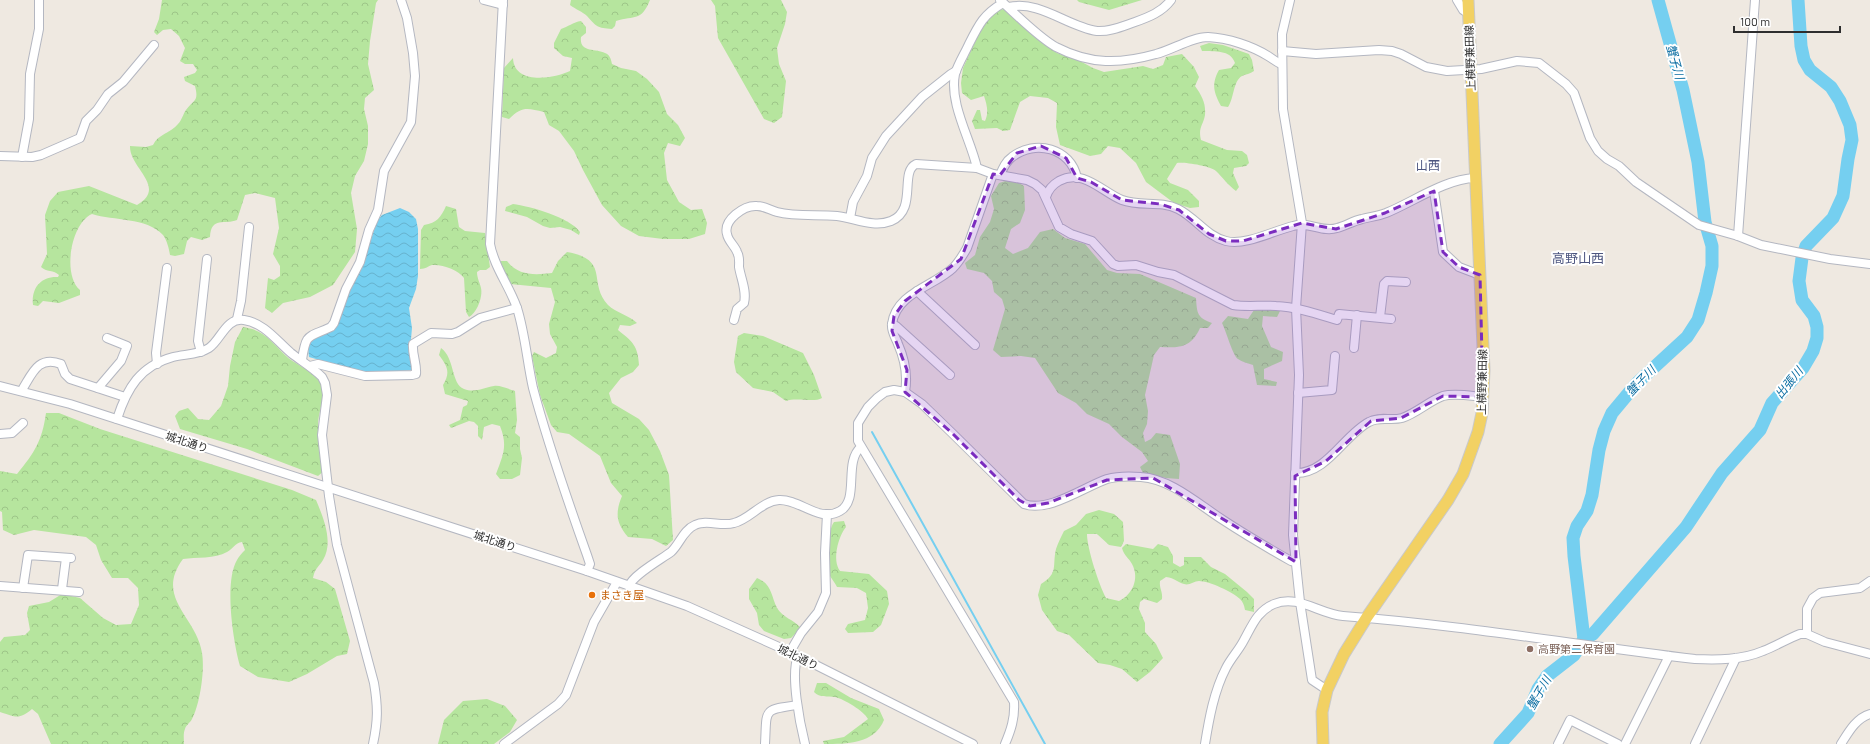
<svg xmlns="http://www.w3.org/2000/svg" width="1870" height="744" viewBox="0 0 1870 744" font-family="Barlow,'Noto Sans JP',sans-serif">
<defs>
<pattern id="forest-crowns" width="20" height="18" patternUnits="userSpaceOnUse"><rect width="20" height="18" fill="#b6e59e"/><path d="M2 6a3 3 0 1 1 6 0M12 15a3 3 0 1 1 6 0" fill="none" stroke="#9dc588"/></pattern>
<pattern id="water-waves" width="16" height="10" patternUnits="userSpaceOnUse"><rect width="16" height="10" fill="#75cff0"/><path d="M0 5q4-4 8 0t8 0" fill="none" stroke="#66b2ce"/></pattern>
</defs>
<rect width="100%" height="100%" fill="#efe9e1"/>
<!-- forest -->
<g fill="url(#forest-crowns)">
<path d="M 162,0 L 378,0 L 376,3 L 370,41 L 368,64 L 374,90 L 365,98 L 364,109 L 368,126 L 368,144 L 364,161 L 355,176 L 351,193 L 357,229 L 355,252 L 333,285 L 310,297 L 283,303 L 272,313 L 265,308 L 268,278 L 274,280 L 280,276 L 280,266 L 273,254 L 279,228 L 275,198 L 255,193 L 245,195 L 237,220 C 225,225 211,216 210,237 L 202,240 L 191,237 L 187,241 L 184,254 L 175,256 L 170,255 C 169,249 167,240 163,235 C 146,217 114,221 92,214 C 71,223 62,275 80,290 L 80,295 L 59,303 L 43,301 L 38,306 L 33,305 C 31,288 41,276 58,277 L 59,275 C 54,270 46,272 41,267 L 47,254 L 45,215 L 50,201 L 58,192 L 89,186 L 137,205 C 168,187 129,168 130,146 L 146,147 L 153,145 C 158,134 171,133 178,124 C 182,120 183,114 186,110 C 194,99 199,102 195,86 L 185,81 L 184,77 L 195,73 L 197,70 L 193,64 L 185,64 L 180,61 L 185,48 L 179,36 L 171,29 L 163,30 L 157,35 L 154,32 L 159,19 Z"/>
<path d="M 571,0 L 650,0 C 641,22 635,15 616,21 L 615,26 L 612,29 C 597,28 597,27 587,16 C 583,12 575,9 570,5 Z"/>
<path d="M 711,0 L 781,0 L 787,12 L 785,24 L 777,48 L 779,64 L 786,81 L 782,117 L 774,123 L 764,119 L 718,38 L 715,6 Z"/>
<path d="M 1077,0 L 1142,0 L 1109,10 L 1079,2 Z"/>
<path d="M 1005,9 L 1039,40 L 1057,53 L 1080,61 L 1093,68 L 1104,72 L 1143,66 L 1153,69 L 1163,65 L 1166,57 L 1182,54 L 1194,67 L 1199,77 L 1195,86 C 1202,96 1206,103 1205,115 C 1203,126 1198,127 1201,140 L 1227,150 L 1242,151 L 1247,155 L 1249,163 L 1246,166 L 1234,168 L 1233,173 L 1239,187 L 1236,191 C 1228,185 1223,178 1216,171 C 1210,166 1185,162 1177,163 L 1167,179 L 1170,183 L 1188,190 L 1199,201 L 1199,207 L 1190,208 L 1174,203 L 1146,182 L 1136,163 L 1120,148 L 1108,146 L 1101,154 L 1090,156 L 1060,145 L 1056,127 L 1057,103 L 1048,98 L 1030,96 L 1020,102 L 1010,130 L 1003,131 L 997,128 L 975,129 L 972,121 L 977,110 L 980,110 L 982,120 L 985,121 C 989,113 987,105 984,96 L 971,100 L 962,93 L 961,83 L 963,68 L 986,18 L 998,10 Z"/>
<path d="M 581,21 L 586,27 L 586,33 L 581,37 C 579,53 596,48 605,53 C 610,55 611,59 612,64 L 621,68 L 636,71 L 647,79 L 659,92 L 667,114 L 678,125 L 685,138 L 680,146 L 668,143 L 664,153 L 667,180 L 679,202 L 691,210 L 702,209 L 707,223 L 705,234 L 689,239 L 663,239 L 639,236 L 621,226 L 602,205 L 583,170 L 574,151 L 559,131 L 549,125 L 544,112 C 527,108 522,106 509,119 L 502,117 L 504,68 L 513,58 C 514,85 553,79 570,71 L 572,58 L 563,56 L 554,48 L 554,43 L 561,29 C 568,27 573,22 581,21 Z"/>
<path d="M 1209,43 L 1223,45 L 1249,54 L 1252,60 L 1254,71 C 1250,74 1246,74 1242,76 C 1233,81 1234,99 1228,107 L 1221,106 C 1214,93 1211,84 1219,70 L 1231,68 L 1235,63 C 1230,49 1215,52 1202,51 L 1200,46 Z"/>
<path d="M 1012,179 L 1024,186 L 1025,210 L 1020,223 L 1011,229 L 1005,248 L 1013,254 L 1028,248 L 1040,232 L 1053,229 L 1065,238 L 1085,244 L 1107,270 L 1117,273 L 1140,274 L 1196,298 C 1197,313 1197,318 1212,323 L 1208,328 L 1200,328 C 1191,348 1179,348 1160,347 L 1154,355 L 1145,395 L 1148,411 L 1147,424 L 1143,433 L 1145,442 L 1151,439 L 1156,433 L 1170,435 L 1180,464 L 1179,479 L 1166,478 L 1143,473 L 1140,467 L 1148,461 L 1142,452 L 1122,437 L 1109,424 L 1087,414 L 1076,403 L 1058,393 L 1035,358 L 1021,356 L 1001,357 L 993,350 L 1005,309 L 1002,299 L 994,292 L 992,281 L 984,273 L 967,269 L 965,263 L 975,255 L 980,237 L 990,222 L 994,209 L 991,196 L 999,183 Z"/>
<path d="M 513,204 C 530,206 571,218 580,232 L 579,235 L 571,230 L 560,227 L 550,228 L 543,226 L 527,217 L 505,211 L 506,207 Z"/>
<path d="M 446,206 L 456,209 L 459,227 L 465,231 L 485,233 L 490,267 L 486,270 L 480,270 L 477,272 C 477,278 480,283 481,288 C 483,297 477,313 469,317 L 466,312 L 464,278 C 459,270 442,264 432,265 C 428,266 426,269 420,269 L 421,230 L 424,225 C 437,223 441,217 446,206 Z"/>
<path d="M 567,252 C 611,260 587,282 608,305 C 616,313 629,315 637,323 L 630,326 L 620,325 L 618,330 C 633,342 638,346 639,365 L 633,372 L 621,378 L 609,393 L 612,403 L 639,419 L 649,430 L 660,451 L 669,475 L 673,540 L 666,546 L 652,539 L 628,537 C 616,523 615,513 622,496 L 611,483 L 600,456 L 569,434 L 557,432 L 551,425 L 540,395 L 532,356 L 534,352 L 546,358 L 556,353 L 557,347 L 550,334 L 549,324 L 555,302 L 551,288 L 510,284 L 501,265 L 501,261 L 507,261 C 518,276 535,275 552,273 L 558,261 Z"/>
<path d="M 1270,308 L 1280,311 L 1277,317 L 1263,316 L 1262,326 L 1271,347 L 1283,352 L 1282,361 L 1264,369 L 1264,379 L 1277,382 L 1276,386 L 1257,385 L 1253,365 C 1248,363 1242,362 1238,359 C 1233,356 1226,331 1222,323 L 1228,316 L 1248,319 L 1254,310 Z"/>
<path d="M 243,327 C 264,330 271,341 285,355 C 294,364 308,368 317,378 C 329,392 318,410 318,425 C 318,440 322,455 325,470 L 318,476 L 247,449 L 180,429 L 175,416 L 179,411 L 188,408 L 198,419 L 209,420 L 221,406 L 228,386 L 230,366 L 235,342 Z"/>
<path d="M 744,333 L 763,336 L 803,353 L 814,375 L 822,398 C 814,403 797,397 786,401 L 773,392 L 753,388 L 736,372 L 734,362 L 738,336 Z"/>
<path d="M 441,348 C 455,358 451,384 464,389 C 475,393 483,388 494,386 C 500,385 508,389 515,391 L 517,420 L 515,433 L 520,437 L 520,449 L 522,458 L 520,475 L 512,479 L 500,479 L 496,474 C 503,455 508,446 500,426 L 492,424 L 484,427 L 482,440 L 478,436 L 478,426 L 474,422 L 469,421 L 451,428 L 449,425 L 460,420 L 463,407 L 467,405 L 468,401 L 445,394 L 443,385 C 451,372 447,366 439,355 Z"/>
<path d="M 46,413 L 59,413 L 100,429 L 292,490 L 316,500 C 323,517 334,542 323,560 C 318,568 315,568 313,578 L 326,582 L 335,589 L 350,641 L 347,654 L 337,656 L 307,674 L 289,682 L 258,677 L 240,666 C 233,641 224,582 237,560 C 239,556 242,553 245,550 L 242,542 C 235,543 233,549 227,552 C 215,559 196,557 183,559 C 154,598 197,617 202,653 C 205,670 200,704 192,719 C 190,723 186,725 185,729 C 183,733 184,740 184,744 L 51,744 L 38,714 L 32,709 C 19,720 16,717 0,712 L 0,642 L 4,637 L 25,635 L 30,630 L 27,613 L 29,606 L 49,602 L 62,594 L 80,598 L 103,618 L 116,625 L 131,624 L 139,605 L 138,588 L 128,578 L 112,578 L 101,560 L 96,545 L 86,537 L 34,530 L 14,535 L 3,530 L 2,512 L 0,511 L 0,471 L 17,474 C 35,452 42,441 46,413 Z"/>
<path d="M 1099,510 L 1114,514 L 1123,522 L 1124,541 L 1121,547 L 1109,545 L 1097,534 L 1087,534 C 1087,548 1099,585 1106,598 L 1119,601 C 1132,595 1140,579 1132,564 C 1129,558 1124,556 1122,548 L 1126,544 L 1153,549 L 1158,544 L 1168,547 L 1173,556 L 1173,563 L 1180,567 L 1184,565 L 1184,557 L 1201,557 L 1211,567 L 1225,574 L 1247,592 L 1254,599 L 1254,612 L 1245,610 C 1244,605 1243,602 1240,599 C 1233,592 1209,581 1199,581 C 1194,581 1189,586 1184,584 C 1177,582 1175,578 1166,577 L 1160,581 C 1159,588 1163,592 1162,599 L 1157,603 L 1144,599 L 1140,602 L 1139,609 L 1145,623 L 1145,632 L 1156,644 L 1163,658 L 1150,672 L 1137,682 L 1122,669 L 1110,665 L 1098,663 L 1069,635 L 1057,631 L 1042,610 L 1038,595 L 1041,584 C 1059,573 1052,566 1056,549 C 1058,543 1061,537 1064,531 L 1076,525 L 1086,514 Z"/>
<path d="M 844,521 L 846,527 C 838,537 832,560 840,571 L 869,574 L 887,591 L 889,604 L 881,625 L 873,632 L 848,633 L 845,629 L 848,624 L 865,620 L 868,608 L 866,593 L 857,588 L 837,587 C 835,583 832,579 830,576 C 825,564 827,532 834,522 Z"/>
<path d="M 757,578 C 772,584 771,596 777,608 C 783,618 793,619 801,628 L 791,638 L 784,639 L 764,631 L 759,625 L 757,613 L 749,599 L 749,589 Z"/>
<path d="M 817,683 L 826,683 L 851,698 L 879,709 L 884,720 C 874,744 847,744 824,744 L 823,741 L 844,737 L 868,719 C 864,711 844,699 835,697 C 827,696 820,698 814,692 Z"/>
<path d="M 487,699 L 505,706 L 517,720 L 510,732 L 494,744 L 438,744 L 444,720 L 463,701 Z"/>
</g>
<!-- water -->
<path fill="url(#water-waves)" d="M 400,208 L 409,212 L 416,219 L 418,229 L 418,276 L 416,289 L 409,308 L 412,328 L 410,350 L 414,366 L 412,370 L 387,372 L 358,371 L 309,357 C 305,333 320,339 334,329 L 350,289 L 363,264 L 377,221 L 382,215 Z"/>
<g fill="none" stroke-linecap="round" stroke-linejoin="round">
<!-- stream -->
<path stroke="#75cff0" stroke-width="2" d="M 872,432 L 1045,744"/>
<!-- river -->
<g stroke="#75cff0" stroke-width="13">
<path d="M 1584,639 L 1593,634 L 1686,527 L 1722,473 L 1760,430 L 1772,403 L 1803,368 L 1813,351 L 1817,338 L 1817,327 L 1814,316 L 1802,300 L 1799,281 L 1802,258 L 1806,246 L 1833,218 L 1843,196 L 1848,159 L 1852,140 L 1850,125 L 1840,101 L 1831,87 L 1810,70 L 1804,60 L 1801,46 L 1798,0"/>
<path d="M 1500,744 L 1528,713 L 1538,689 L 1547,676 L 1574,655 L 1584,639 L 1574,556 L 1573,538 L 1577,526 L 1587,511 L 1592,495 L 1599,450 L 1604,431 L 1612,413 L 1637,383 L 1687,337 L 1698,320 L 1706,293 L 1712,266 L 1712,246 L 1705,222 L 1698,162 L 1683,90 L 1658,0"/>
</g>
<defs>
<g id="minor">
<path d="M 484,0 L 503,5"/>
<path d="M 503,0 L 490,244 C 494,267 509,285 517,308 C 525,333 527,361 533,388 C 548,444 567,499 587,555 L 590,564 L 587,571"/>
<path d="M 1000,0 C 1016,14 1038,37 1056,47 C 1091,65 1120,64 1156,54 C 1172,50 1192,37 1208,37 C 1228,38 1252,46 1268,56 C 1273,59 1276,62 1281,64"/>
<path d="M 1290,0 L 1282,34 L 1283,109 L 1302,223 L 1296,308 L 1299,375 L 1293,535 L 1300,602 L 1312,680 L 1327,690"/>
<path d="M 1457,0 L 1463,10 L 1469,14"/>
<path d="M 1009,7 C 1040,0 1068,27 1097,31 C 1110,32 1123,26 1135,22 C 1149,17 1162,12 1171,0"/>
<path d="M 1282,51 L 1316,54 L 1379,50 L 1392,51 L 1401,54 L 1426,67 L 1447,71 L 1481,69 L 1517,61 L 1539,63 L 1566,84 L 1574,93 L 1590,138 L 1598,151 L 1607,159 L 1619,166 L 1636,182 L 1699,225 L 1738,236 L 1761,245 L 1830,259 L 1870,264"/>
<path d="M 0,156 L 32,157 L 41,155 L 80,138 L 86,121 L 97,110 L 108,94 L 123,82 L 154,45"/>
<path d="M 22,157 L 29,119 L 30,74 L 39,29 L 39,0"/>
<path d="M 977,168 C 971,140 949,104 955,74 C 958,64 965,53 969,44 C 979,24 984,14 1003,3"/>
<path d="M 1000,175 C 1003,168 1006,161 1012,157 C 1035,139 1071,148 1077,178"/>
<path d="M 1434,191 L 1443,252 L 1459,267 L 1480,275"/>
<path d="M 1046,197 C 1048,190 1052,185 1059,181 C 1083,168 1102,192 1122,200 C 1140,207 1160,200 1178,209 C 1196,218 1206,236 1226,241 C 1245,246 1273,231 1293,226 C 1310,221 1322,233 1337,228 C 1345,226 1353,221 1362,219 C 1370,217 1378,216 1386,213 C 1413,202 1445,179 1475,178"/>
<path d="M 850,218 L 853,202 L 867,176 L 872,158 L 886,136 L 922,97 L 951,74 L 956,71"/>
<path d="M 1738,236 L 1755,0"/>
<path d="M 917,291 L 975,345"/>
<path d="M 1380,317 L 1384,284 L 1387,281 L 1406,282"/>
<path d="M 237,319 L 241,301 L 249,227"/>
<path d="M 734,320 L 737,309 L 744,303 C 747,291 741,279 739,267 C 739,262 740,257 737,252 C 735,246 728,241 727,234 C 723,220 744,205 757,206 C 764,206 770,210 777,212 C 796,217 818,214 837,216 C 855,218 873,228 891,221 C 918,210 899,172 916,164 L 977,168 L 993,174 L 1027,180 L 1035,184 L 1042,190 L 1059,227 L 1071,234 L 1092,241 L 1113,264 L 1118,266 L 1136,265 L 1158,272 L 1174,275 L 1233,305 C 1247,307 1262,305 1276,306 C 1297,307 1317,314 1337,320 L 1339,314 L 1391,319"/>
<path d="M 892,324 L 896,326 L 950,375"/>
<path d="M 1354,348 L 1357,315"/>
<path d="M 201,352 L 198,341 L 207,259"/>
<path d="M 302,360 C 306,332 308,338 331,327 L 334,323 L 346,289 L 360,262 L 369,230 L 378,210 L 384,171 L 411,122 L 415,76 L 413,53 L 407,18 L 401,0"/>
<path d="M 157,364 L 156,353 L 167,268"/>
<path d="M 310,366 L 318,364 L 365,376 L 412,375 L 416,374 C 417,363 412,355 413,344 L 431,333 L 452,334 L 458,332 L 480,318 L 517,308"/>
<path d="M 0,386 L 70,404 L 587,571 L 687,606 L 790,652 L 973,744"/>
<path d="M 98,388 L 121,361 L 127,346 L 107,338"/>
<path d="M 22,390 C 32,374 38,355 61,364 L 65,374 L 70,379 L 125,397"/>
<path d="M 905,392 C 908,375 905,360 898,344 C 896,338 891,332 892,324 C 896,293 934,286 953,268 C 959,262 963,255 967,248 L 993,174"/>
<path d="M 1298,393 L 1332,390 L 1335,356"/>
<path d="M 117,419 C 127,388 140,366 173,357 C 185,354 198,355 209,348 C 221,340 226,317 244,320 C 264,323 276,340 291,353 C 301,361 312,367 322,377 L 325,383 L 327,395 L 322,435 L 329,496 L 337,545 L 374,683 C 378,707 378,721 373,744"/>
<path d="M 0,434 L 12,433 L 23,423"/>
<path d="M 1295,473 C 1327,474 1344,435 1369,422 C 1379,416 1391,421 1402,418 C 1417,413 1429,401 1443,396 C 1455,393 1471,396 1483,397"/>
<path d="M 0,586 L 79,592"/>
<path d="M 629,586 C 633,575 660,560 671,552 C 680,544 683,530 695,525 C 707,519 721,527 734,523 C 750,519 762,501 779,500 C 800,499 819,523 840,511 C 860,500 843,462 861,447"/>
<path d="M 23,588 L 28,555 L 71,558"/>
<path d="M 62,589 L 66,558"/>
<path d="M 1807,634 L 1807,609 L 1813,598 L 1820,593 L 1860,588 L 1870,581"/>
<path d="M 790,652 L 801,633 L 818,612 L 826,593 L 825,553 L 827,514"/>
<path d="M 798,656 C 790,674 800,724 805,744"/>
<path d="M 504,744 L 558,704 L 566,695 L 594,622 L 617,582"/>
<path d="M 765,744 C 767,709 762,710 797,705"/>
<path d="M 1005,744 C 1011,730 1015,718 1014,702 L 858,441 L 858,423 L 868,407 L 877,398 L 885,392 L 894,390 L 905,392 L 922,404 L 952,433 L 1024,504 C 1048,513 1084,487 1107,479 C 1118,476 1130,476 1141,477 C 1171,479 1198,504 1223,520 C 1246,535 1268,548 1291,561 L 1296,562"/>
<path d="M 1205,744 C 1209,719 1214,691 1226,668 C 1231,658 1239,650 1244,640 C 1252,626 1257,611 1274,604 C 1298,594 1319,614 1343,616 C 1461,625 1577,645 1695,659 C 1717,660 1742,660 1763,651 C 1776,646 1787,639 1800,634 L 1807,634 L 1825,642 L 1870,654"/>
<path d="M 1558,744 L 1570,720 L 1618,744"/>
<path d="M 1625,744 L 1669,656"/>
<path d="M 1695,744 L 1736,658"/>
<path d="M 1841,744 C 1848,733 1856,718 1870,714"/>
</g>
<path id="major" d="M 1323,744 L 1322,712 L 1327,690 L 1344,654 L 1367,617 L 1448,500 L 1463,474 L 1478,432 L 1482,413 L 1484,370 L 1468,0"/>
</defs>
<!-- minor casing -->
<use href="#minor" stroke="#b4b7c1" stroke-width="10"/>
<!-- major casing -->
<use href="#major" stroke="#c9c9c9" stroke-width="13"/>
<!-- minor -->
<use href="#minor" stroke="#fff" stroke-width="8"/>
<!-- major -->
<use href="#major" stroke="#f2d163" stroke-width="11"/>
</g>
<!-- marked area -->
<path fill="#7b2cbf" fill-opacity="0.2" stroke="#7b2cbf" stroke-width="3" stroke-dasharray="8 5" stroke-linejoin="round" d="M 1041,146 L 1066,158 L 1077,178 L 1091,182 L 1122,200 L 1160,204 L 1179,210 L 1209,234 L 1226,241 L 1243,241 L 1302,223 L 1336,229 L 1385,213 L 1434,191 L 1443,252 L 1459,267 L 1480,275 L 1483,397 L 1443,396 L 1401,418 L 1371,421 L 1326,461 L 1295,476 L 1296,562 L 1153,478 L 1107,480 L 1048,503 L 1030,506 L 1019,500 L 952,433 L 905,392 L 907,370 L 892,331 L 894,316 L 905,301 L 961,259 L 993,174 L 1000,175 L 1017,153 Z"/>
<!-- markers -->
<circle fill="#e8710a" stroke="#fff" stroke-width="1.5" cx="592" cy="595" r="4"/>
<circle fill="#8d6e63" stroke="#fff" stroke-width="1.5" cx="1530" cy="649" r="4"/>
<g text-anchor="middle" stroke-width="4" stroke-linejoin="round" paint-order="stroke">
<!-- street labels -->
<g font-size="11" fill="#2e2e2e" stroke="#fff">
<text transform="translate(1470 58) rotate(-92)" y="4">上横野兼田線</text>
<text transform="translate(1482 382) rotate(-89)" y="4">上横野兼田線</text>
<text transform="translate(187 442) rotate(18)" y="4">城北通り</text>
<text transform="translate(495 541) rotate(18)" y="4">城北通り</text>
<text transform="translate(798 657) rotate(26)" y="4">城北通り</text>
</g>
<!-- food labels -->
<g font-size="11" fill="#c56008" stroke="#fff" text-anchor="start">
<text x="600" y="599">まさき屋</text>
</g>
<!-- education labels -->
<g font-size="11" fill="#785e54" stroke="#fff" text-anchor="start">
<text x="1538" y="653">高野第二保育園</text>
</g>
<!-- water labels -->
<g font-size="12" font-style="italic" fill="#0d6fa3" stroke="#fff">
<text transform="translate(1675 62) rotate(74)" y="4">蟹子川</text>
<text transform="translate(1641 381) rotate(-46)" y="4">蟹子川</text>
<text transform="translate(1789 383) rotate(-51)" y="4">出張川</text>
<text transform="translate(1539 693) rotate(-60)" y="4">蟹子川</text>
</g>
<!-- neighbourhood labels -->
<g font-size="12" fill="#4d5680" stroke="#fff">
<text x="1428" y="170">山西</text>
</g>
<!-- quarter labels -->
<g font-size="13" fill="#4d5680" stroke="#fff">
<text x="1578" y="263">高野山西</text>
</g>
</g>
<!-- scale -->
<path d="M1734 26v6h106v-6" fill="none" stroke="#2e2e2e" stroke-width="2"/>
<text x="1740" y="26" font-size="12" fill="#2e2e2e" stroke="#ffffff" stroke-width="3" paint-order="stroke">100 m</text>
</svg>
